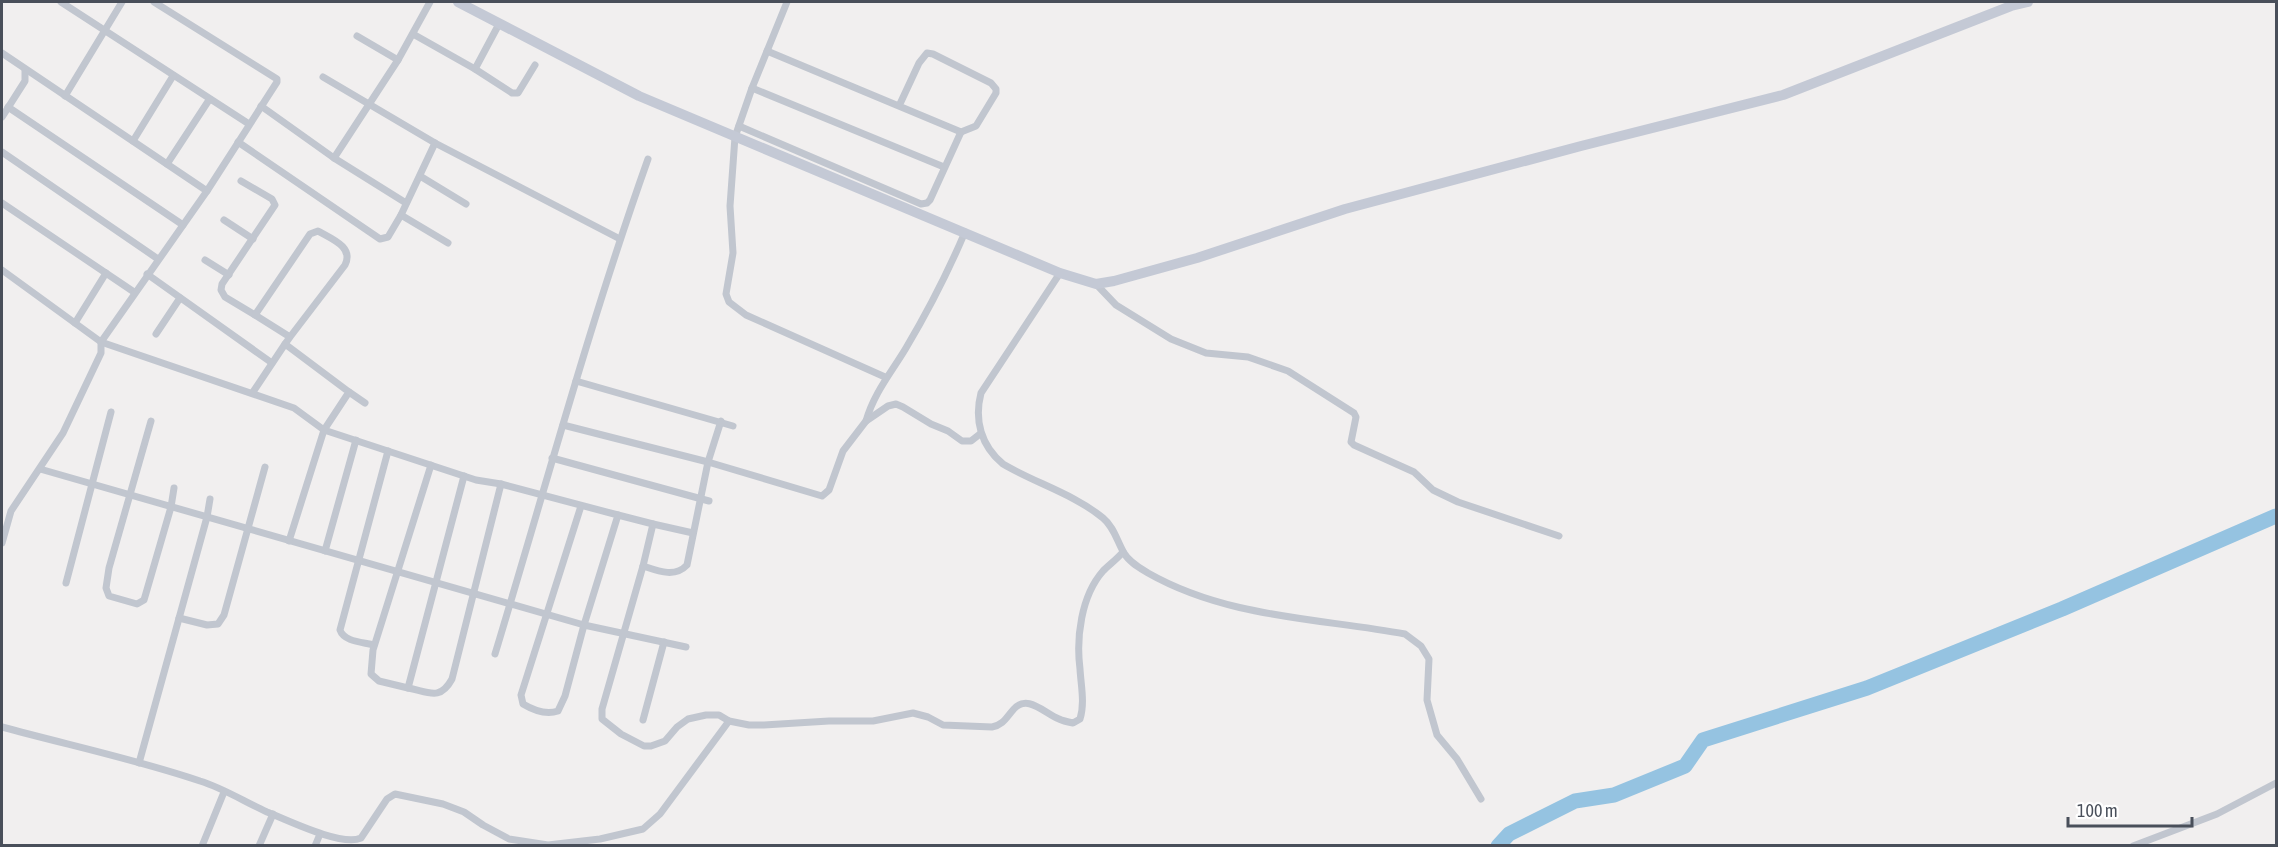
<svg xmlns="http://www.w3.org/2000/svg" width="2278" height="847" viewBox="0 0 2278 847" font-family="'Asap Condensed',sans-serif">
<rect width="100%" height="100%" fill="#f1efef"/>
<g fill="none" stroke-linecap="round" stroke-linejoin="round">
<!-- river -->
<path stroke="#95c3e1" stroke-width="15" d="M 1498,846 L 1509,834 L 1575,801 L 1614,795 L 1685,766 L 1703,740 L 1867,688 L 2062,609 L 2276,516"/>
<!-- street -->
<g stroke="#c1c6cf" stroke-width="7">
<path d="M 61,2 L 249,124"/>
<path d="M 787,2 L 752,88 L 735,137 L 730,206 L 733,253 L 726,294 L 729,302 L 746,315 L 885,377"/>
<path d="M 413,34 L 475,69 L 512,93 L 518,93 L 535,65"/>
<path d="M 357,36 L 398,60"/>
<path d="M 767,51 L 961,132 L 976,126 L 996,93 L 996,89 L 991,83 L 933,54 L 927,53 L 919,63 L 899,106"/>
<path d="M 2,53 L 207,191"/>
<path d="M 475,69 L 499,24"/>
<path d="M 323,77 L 435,143 L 620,239"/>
<path d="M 752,88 L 944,167"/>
<path d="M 65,96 L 122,2"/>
<path d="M 261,106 L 334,158 L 406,203"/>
<path d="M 8,107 L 183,225"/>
<path d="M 2,117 L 25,81 L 25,70"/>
<path d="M 739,126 L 921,204 L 927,203 L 930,200 L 961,132"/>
<path d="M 133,141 L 173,76"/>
<path d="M 238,142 L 380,239 L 388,237 L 401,215 L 435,143"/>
<path d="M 2,152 L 158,259"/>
<path d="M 334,158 L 398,60 L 430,2"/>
<path d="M 167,164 L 209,100"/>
<path d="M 420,176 L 466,204"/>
<path d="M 241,181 L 272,199 L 275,205 L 222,284 L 221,290 L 225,297 L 255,315"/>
<path d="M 2,203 L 134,292"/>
<path d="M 401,215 L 448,243"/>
<path d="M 224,220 L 253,239"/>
<path d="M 205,260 L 229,275"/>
<path d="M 2,270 L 101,342 L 294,408 L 324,430 L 476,480 L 501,484 L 618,515 L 584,625 L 40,469"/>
<path d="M 1060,273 L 981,393 C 974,420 981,446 1003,464 C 1035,483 1074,494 1103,518 C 1114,527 1117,541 1124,553 C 1129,562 1140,568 1148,573 C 1227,618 1318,618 1405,634 L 1421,646 L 1429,659 L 1427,700 L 1437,735 L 1457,759 L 1481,799"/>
<path d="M 147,274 L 272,363"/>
<path d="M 1096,284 L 1116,305 L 1171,339 L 1206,353 L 1248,357 L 1288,371 L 1354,413 L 1356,417 L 1351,442 L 1354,445 L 1414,472 L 1433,490 L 1458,502 L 1559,536"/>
<path d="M 75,323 L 106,273"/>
<path d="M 156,334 L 180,298"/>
<path d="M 285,344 L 290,337 L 345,265 C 354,247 332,239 318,231 L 310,234 L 255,315 L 290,337"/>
<path d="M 576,381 L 733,426"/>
<path d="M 253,392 L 285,344 L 349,392 L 324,430 L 289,541"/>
<path d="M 349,392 L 365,403"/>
<path d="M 151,421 L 109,568 L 106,588 L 109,596 L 137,604 L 144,600 L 171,507 L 174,488"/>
<path d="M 866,421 C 874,393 891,373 906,348 C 928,311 948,272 965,232"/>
<path d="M 563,425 L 708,462 L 822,496 L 829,490 L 843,451 L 866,421 L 888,406 L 896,404 L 903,407 L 931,424 L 948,431 L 962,441 L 971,441 L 980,434"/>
<path d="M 552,458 L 709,501"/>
<path d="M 464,476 L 408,688 C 429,692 440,701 452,679 L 501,484"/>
<path d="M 581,506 L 521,695 L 523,704 C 533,710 546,715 558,711 L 565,696 L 584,625 L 686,647"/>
<path d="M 618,515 L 653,524 L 643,566 C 658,571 675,578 687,565 L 708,462 L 721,421"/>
<path d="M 653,524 L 693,533"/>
<path d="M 2,543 L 11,511 L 63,433 L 101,353 L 101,342 L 207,191 L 277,82 L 277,79 L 154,2"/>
<path d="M 325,551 L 356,440"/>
<path d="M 643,566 L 602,709 L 602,719 L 621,734 L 644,746 L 651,746 L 665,741 L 677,727 L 688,719 L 706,715 L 719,715 L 729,721 L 749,725 L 764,725 L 829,721 L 873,721 L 913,713 L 928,717 L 943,725 L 992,727 C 1003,725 1006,718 1013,710 C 1027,693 1044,713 1059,719 C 1063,721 1068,722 1073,723 L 1080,719 C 1085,703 1081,686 1080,669 C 1076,638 1081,596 1103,571 C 1109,565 1117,559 1123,552"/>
<path d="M 66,583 L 111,412"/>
<path d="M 179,618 L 207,625 L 218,624 L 224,615 L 265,467"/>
<path d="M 374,645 C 363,642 344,642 340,630 L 388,451"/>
<path d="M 495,654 C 545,489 590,322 648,159"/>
<path d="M 408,688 L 379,681 L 371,674 L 373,650 L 431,465"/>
<path d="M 643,720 L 664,642"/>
<path d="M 2,727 C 68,745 135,759 200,781 C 223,788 245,802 267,812 C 287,820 342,847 361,838 L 387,799 L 395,794 L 443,804 L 464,812 L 483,825 L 509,839 L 548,845 L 600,839 L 643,829 L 660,814 L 729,721"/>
<path d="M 139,763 L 207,517 L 210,499"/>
<path d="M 202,846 L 224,792"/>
<path d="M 259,846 L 273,814"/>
<path d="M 315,846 L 320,834"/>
<path d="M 2133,846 L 2217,814 L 2276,783"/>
</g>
<!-- secondary -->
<path stroke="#c4c9d5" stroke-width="10" d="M 458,2 L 639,96 L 1060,273 L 1096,284 L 1114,281 L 1197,258 L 1345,209 L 1581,146 L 1783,95 L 2011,6 L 2028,2"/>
</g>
<!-- border -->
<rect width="2278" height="847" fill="none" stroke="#494f5a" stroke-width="6"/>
<!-- scale -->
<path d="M2068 817v9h124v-9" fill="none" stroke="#494f5a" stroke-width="3"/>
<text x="2077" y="817" font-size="18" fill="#494f5a" stroke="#ffffff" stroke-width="4.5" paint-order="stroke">100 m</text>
</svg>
